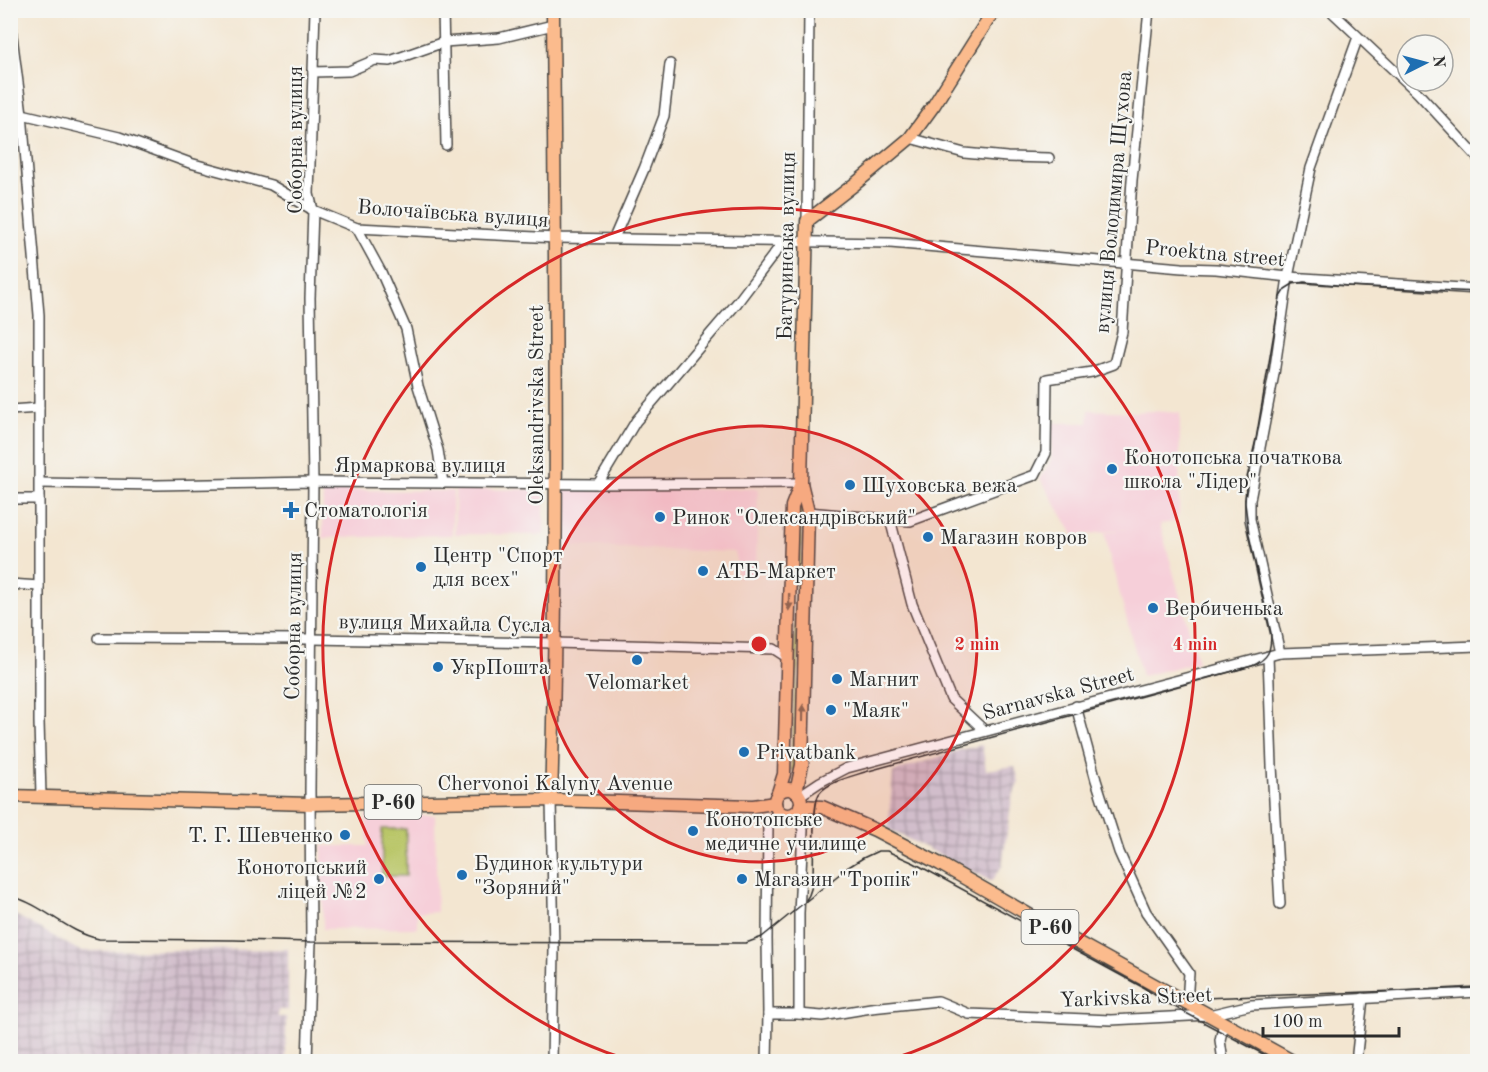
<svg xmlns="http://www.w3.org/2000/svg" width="1488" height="1072" viewBox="0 0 1488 1072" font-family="'Old Standard TT',serif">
<defs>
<pattern id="industrial-grid" width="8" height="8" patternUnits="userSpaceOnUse" patternTransform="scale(1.5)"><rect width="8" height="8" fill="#d1bdcb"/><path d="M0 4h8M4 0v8" fill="none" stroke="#aa9aa5"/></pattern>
<pattern id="grass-tufts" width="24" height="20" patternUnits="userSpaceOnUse" patternTransform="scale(1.5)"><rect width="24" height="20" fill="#b9c668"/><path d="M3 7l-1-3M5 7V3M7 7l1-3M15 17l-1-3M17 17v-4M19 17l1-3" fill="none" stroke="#9faa5a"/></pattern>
</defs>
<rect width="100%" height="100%" fill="#f6f6f2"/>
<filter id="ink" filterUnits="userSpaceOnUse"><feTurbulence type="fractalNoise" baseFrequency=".0167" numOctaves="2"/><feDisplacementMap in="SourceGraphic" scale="12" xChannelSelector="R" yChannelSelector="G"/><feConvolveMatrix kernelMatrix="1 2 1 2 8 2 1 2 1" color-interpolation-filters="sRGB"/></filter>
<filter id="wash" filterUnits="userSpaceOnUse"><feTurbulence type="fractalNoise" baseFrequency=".008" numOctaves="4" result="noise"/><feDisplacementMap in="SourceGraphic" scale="24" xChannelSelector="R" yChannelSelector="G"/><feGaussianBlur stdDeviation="1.35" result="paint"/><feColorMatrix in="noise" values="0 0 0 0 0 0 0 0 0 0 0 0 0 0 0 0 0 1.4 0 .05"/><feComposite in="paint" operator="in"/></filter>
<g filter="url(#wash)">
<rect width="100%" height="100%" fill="#f3e6d1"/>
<!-- built -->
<g fill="#f6cfd9">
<path d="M 1089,410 L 1134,412 L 1152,411 L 1180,413 L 1179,514 L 1175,522 L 1160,524 L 1198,662 L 1142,676 L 1109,554 L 1105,533 L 1127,529 L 1074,536 L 1040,478 L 1051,460 L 1052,423 L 1088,423 Z"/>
<path d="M 544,489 L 544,535 L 455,534 L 455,490 Z"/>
<path d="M 562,489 L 758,489 L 756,576 L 738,577 L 735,552 L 564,546 Z"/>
<path d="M 323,490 L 453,491 L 452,535 L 323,538 Z"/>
<path d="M 366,815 L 435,815 L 437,912 L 417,913 L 417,928 L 323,929 L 322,846 L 368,846 Z"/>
</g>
<!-- industrial -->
<g fill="url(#industrial-grid)">
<path d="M 982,745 L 986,770 L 1015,766 L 1019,782 L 1012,798 L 1002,866 L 992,881 L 888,829 L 893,772 L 960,750 Z"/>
<path d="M 10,912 L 80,951 L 288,949 L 288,1010 L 278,1010 L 278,1017 L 286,1017 L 286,1061 L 11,1061 Z"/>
</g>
<!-- grass -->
<path fill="url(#grass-tufts)" stroke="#72784a" stroke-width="1.5" d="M 801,505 L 803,507 L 796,769 L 791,771 L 798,507 Z"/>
<!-- pitch -->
<rect fill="#b9c668" stroke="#72784a" stroke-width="1.5" x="382" y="829" width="24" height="47"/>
</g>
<g filter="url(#ink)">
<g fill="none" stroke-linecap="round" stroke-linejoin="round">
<defs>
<g id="minor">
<path d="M 443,10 L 446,145"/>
<path d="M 1330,10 L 1418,93 L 1478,158"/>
<path d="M 10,20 L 22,114 L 39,315 L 39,722 L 41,796"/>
<path d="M 313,72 L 349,71 L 375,60 L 390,61 L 444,42 L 499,38 L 553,25"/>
<path d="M 10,116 L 22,114 L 119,137 L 190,163 L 271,185 L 313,210 L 357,228 L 556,238 L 890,243 L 1182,268 L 1216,269 L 1288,277 L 1478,289"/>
<path d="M 910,138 L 964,153 L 1007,157 L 1049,158"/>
<path d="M 807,221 L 809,10"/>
<path d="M 357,228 L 381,272 L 406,329 L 418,386 L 438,450 L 443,483"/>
<path d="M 614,238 L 644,169 L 664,116 L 670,64"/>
<path d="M 10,410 L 39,408"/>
<path d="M 40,483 L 157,485 L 313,482 L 598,484 L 801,483"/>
<path d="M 598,484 L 636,421 L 737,303 L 784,241"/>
<path d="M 10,499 L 39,499"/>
<path d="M 808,512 L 910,521 L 1035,475 L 1046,453 L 1047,379 L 1092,372 L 1114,364 L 1122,332 L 1132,180 L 1149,10"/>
<path d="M 890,519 L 912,604 L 951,699 L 985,731"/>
<path d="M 10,584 L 39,586"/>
<path d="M 99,638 L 311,639 L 555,643 L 774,649 L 788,658"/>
<path d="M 1280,653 L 1250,519 L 1250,500 L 1274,374 L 1288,277 L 1311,168 L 1358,37"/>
<path d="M 1268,656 L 1272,766 L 1280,904"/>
<path d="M 1076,706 L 1096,780 L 1119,852 L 1146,912 L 1189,973 L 1187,1003"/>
<path d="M 799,796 L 820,782 L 847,768 L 1280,653 L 1478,646"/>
<path d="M 551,800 L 554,949 L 552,1062"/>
<path d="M 768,1014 L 767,939 L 768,823 L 779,812"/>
<path d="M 799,1014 L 822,1016 L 871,1008 L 938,1001 L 969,1014 L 1111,1020 L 1209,1015 L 1251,1005 L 1478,992"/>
<path d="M 307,1062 L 311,942 L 310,790 L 313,482 L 310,298 L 313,210 L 309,194 L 315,10"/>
<path d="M 767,1062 L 768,1014 L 799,1014 L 799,913 L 803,830 L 800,820 L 794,814"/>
<path d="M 1223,1062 L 1220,1040 L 1224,1023"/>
<path d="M 1356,1062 L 1363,998"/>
</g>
<g id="major">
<circle cx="788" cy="802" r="13"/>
<path d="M 796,792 L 802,765 L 808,512 L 801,483 L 807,221 L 855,184 L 910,138 L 934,105 L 994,10"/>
<path d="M 778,793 L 784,774 L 792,506 L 801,483"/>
<path d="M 10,796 L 310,804 L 551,800 L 753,806 L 775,803"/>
<path d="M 551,800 C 559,537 555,274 553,10"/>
<path d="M 800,806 L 822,807 L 875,830 L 940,864 L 1075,941 L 1294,1062"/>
</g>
</defs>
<!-- minor casing -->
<use href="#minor" stroke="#494744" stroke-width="12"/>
<!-- major casing -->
<use href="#major" stroke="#494744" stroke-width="15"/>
<!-- minor -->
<use href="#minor" stroke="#fff" stroke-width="9"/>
<!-- major -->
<use href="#major" stroke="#fbbb8d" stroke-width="12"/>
<!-- tram -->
<g stroke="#2b2b2b" stroke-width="1.5">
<path d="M 10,896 C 43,904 66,932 99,939 L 234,940 L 311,942 L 746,943 L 762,937 L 847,868 L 863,858 L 878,851 L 887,851 L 914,863 L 1144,988 L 1169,1004 L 1278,1062"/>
<path d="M 806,900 C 812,892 812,883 813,873 C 814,857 812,805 819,794 C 827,782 853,776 865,772 L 1252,666 C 1269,658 1271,651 1271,633 L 1249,535 L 1245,503 L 1246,482 L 1256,439 L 1280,297 L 1285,289 L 1293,284 L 1304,282 L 1348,286 L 1478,292"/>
<path d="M 1161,995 L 1173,998 L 1203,998 L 1478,988"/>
</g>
</g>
<!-- one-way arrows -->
<defs><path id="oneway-solid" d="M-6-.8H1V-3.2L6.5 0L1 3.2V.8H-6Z" transform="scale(1.5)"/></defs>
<g fill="#896c57">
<use href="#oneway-solid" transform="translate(789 602) rotate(91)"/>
<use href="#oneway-solid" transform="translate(803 713) rotate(-89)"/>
</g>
</g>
<!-- distance rings -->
<circle cx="759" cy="644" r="218" fill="#d62828" fill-opacity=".12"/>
<g fill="none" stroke="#d62828" stroke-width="3">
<circle cx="759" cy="644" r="218"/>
<path d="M632 1061A436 436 0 1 1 886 1061"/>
</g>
<!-- markers -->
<g fill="#1f6fb2" stroke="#f6f6f2" stroke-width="2">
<circle cx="1112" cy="469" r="6"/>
<circle cx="850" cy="485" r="6"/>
<path d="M288 501h6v6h6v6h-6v6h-6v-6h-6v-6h6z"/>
<circle cx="660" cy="517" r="6"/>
<circle cx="928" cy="537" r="6"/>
<circle cx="421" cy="567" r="6"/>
<circle cx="703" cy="571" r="6"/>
<circle cx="1153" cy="608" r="6"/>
<circle cx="637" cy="660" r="6"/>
<circle cx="438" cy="667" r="6"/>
<circle cx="837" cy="679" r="6"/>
<circle cx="831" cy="710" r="6"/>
<circle cx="744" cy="752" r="6"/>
<circle cx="693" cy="831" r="6"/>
<circle cx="345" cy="835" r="6"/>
<circle cx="462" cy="875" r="6"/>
<circle cx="379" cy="879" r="6"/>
<circle cx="742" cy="879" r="6"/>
</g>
<g text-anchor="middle" stroke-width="4.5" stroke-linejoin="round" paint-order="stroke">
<!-- shield labels -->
<g fill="#f6f6f2" stroke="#686867" stroke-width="1.5">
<rect x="364.5" y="785" width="57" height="34" rx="4.5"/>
<rect x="1021.5" y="910" width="57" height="34" rx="4.5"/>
</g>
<g font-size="20" font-weight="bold" fill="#2b2b2b">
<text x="393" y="809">Р-60</text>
<text x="1050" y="934">Р-60</text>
</g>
<!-- street labels -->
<g font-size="21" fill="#2b2b2b" stroke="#f6f6f2">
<text transform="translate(295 140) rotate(-90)" y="7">Соборна вулиця</text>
<text transform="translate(1113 202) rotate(-85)" y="7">вулиця Володимира Шухова</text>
<text transform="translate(453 213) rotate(4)" y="7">Волочаївська вулиця</text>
<text transform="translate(786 246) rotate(-89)" y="7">Батуринська вулиця</text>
<text transform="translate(1215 253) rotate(5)" y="7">Proektna street</text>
<text transform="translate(536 405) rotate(-90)" y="7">Oleksandrivska Street</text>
<text x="420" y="472">Ярмаркова вулиця</text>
<text transform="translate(445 623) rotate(1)" y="7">вулиця Михайла Сусла</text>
<text transform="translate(293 626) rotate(-89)" y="7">Соборна вулиця</text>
<text transform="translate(1058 693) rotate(-15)" y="7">Sarnavska Street</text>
<text x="555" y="790">Chervonoi Kalyny Avenue</text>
<text transform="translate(1136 997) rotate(-2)" y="7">Yarkivska Street</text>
</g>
<!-- poi labels -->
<g font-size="21" fill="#2b2b2b" stroke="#f6f6f2" text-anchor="start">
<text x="1124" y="464">Конотопська початкова<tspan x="1124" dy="24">школа "Лідер"</tspan></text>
<text x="862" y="492">Шуховська вежа</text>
<text x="304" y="517">Стоматологія</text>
<text x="672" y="524">Ринок "Олександрівський"</text>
<text x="940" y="544">Магазин ковров</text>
<text x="433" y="562">Центр "Спорт<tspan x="433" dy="24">для всех"</tspan></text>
<text x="715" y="578">АТБ-Маркет</text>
<text x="1165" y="615">Вербиченька</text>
<text x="450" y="674">УкрПошта</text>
<text x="849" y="686">Магнит</text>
<text x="637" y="689" text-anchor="middle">Velomarket</text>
<text x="843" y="717">"Маяк"</text>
<text x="756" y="759">Privatbank</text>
<text x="705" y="826">Конотопське<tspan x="705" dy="24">медичне училище</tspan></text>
<text x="333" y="842" text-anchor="end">Т. Г. Шевченко</text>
<text x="474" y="870">Будинок культури<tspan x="474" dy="24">"Зоряний"</tspan></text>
<text x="367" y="874" text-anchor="end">Конотопський<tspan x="367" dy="24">ліцей №2</tspan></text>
<text x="754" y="886">Магазин "Тропік"</text>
</g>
</g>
<circle cx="759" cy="644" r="9" fill="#d62828" stroke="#f6f6f2" stroke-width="3"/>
<g font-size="18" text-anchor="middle" font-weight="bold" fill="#d62828" stroke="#f6f6f2" stroke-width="4.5" stroke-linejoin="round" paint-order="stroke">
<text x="977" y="650">2 min</text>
<text x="1195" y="650">4 min</text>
</g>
<!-- margin -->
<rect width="1488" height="1072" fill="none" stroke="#f6f6f2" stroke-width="36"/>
<!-- north arrow -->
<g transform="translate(1425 63) rotate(84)"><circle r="28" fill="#f6f6f2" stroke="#a5a5a2" stroke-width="1.5"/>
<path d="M0-4.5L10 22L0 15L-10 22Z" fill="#1f6fb2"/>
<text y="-9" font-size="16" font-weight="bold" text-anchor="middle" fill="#2b2b2b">N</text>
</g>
<!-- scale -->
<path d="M1263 1027v9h136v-9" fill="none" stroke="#2b2b2b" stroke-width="3"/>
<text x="1272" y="1027" font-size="18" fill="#2b2b2b" stroke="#f6f6f2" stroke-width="4.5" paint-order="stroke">100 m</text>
</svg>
